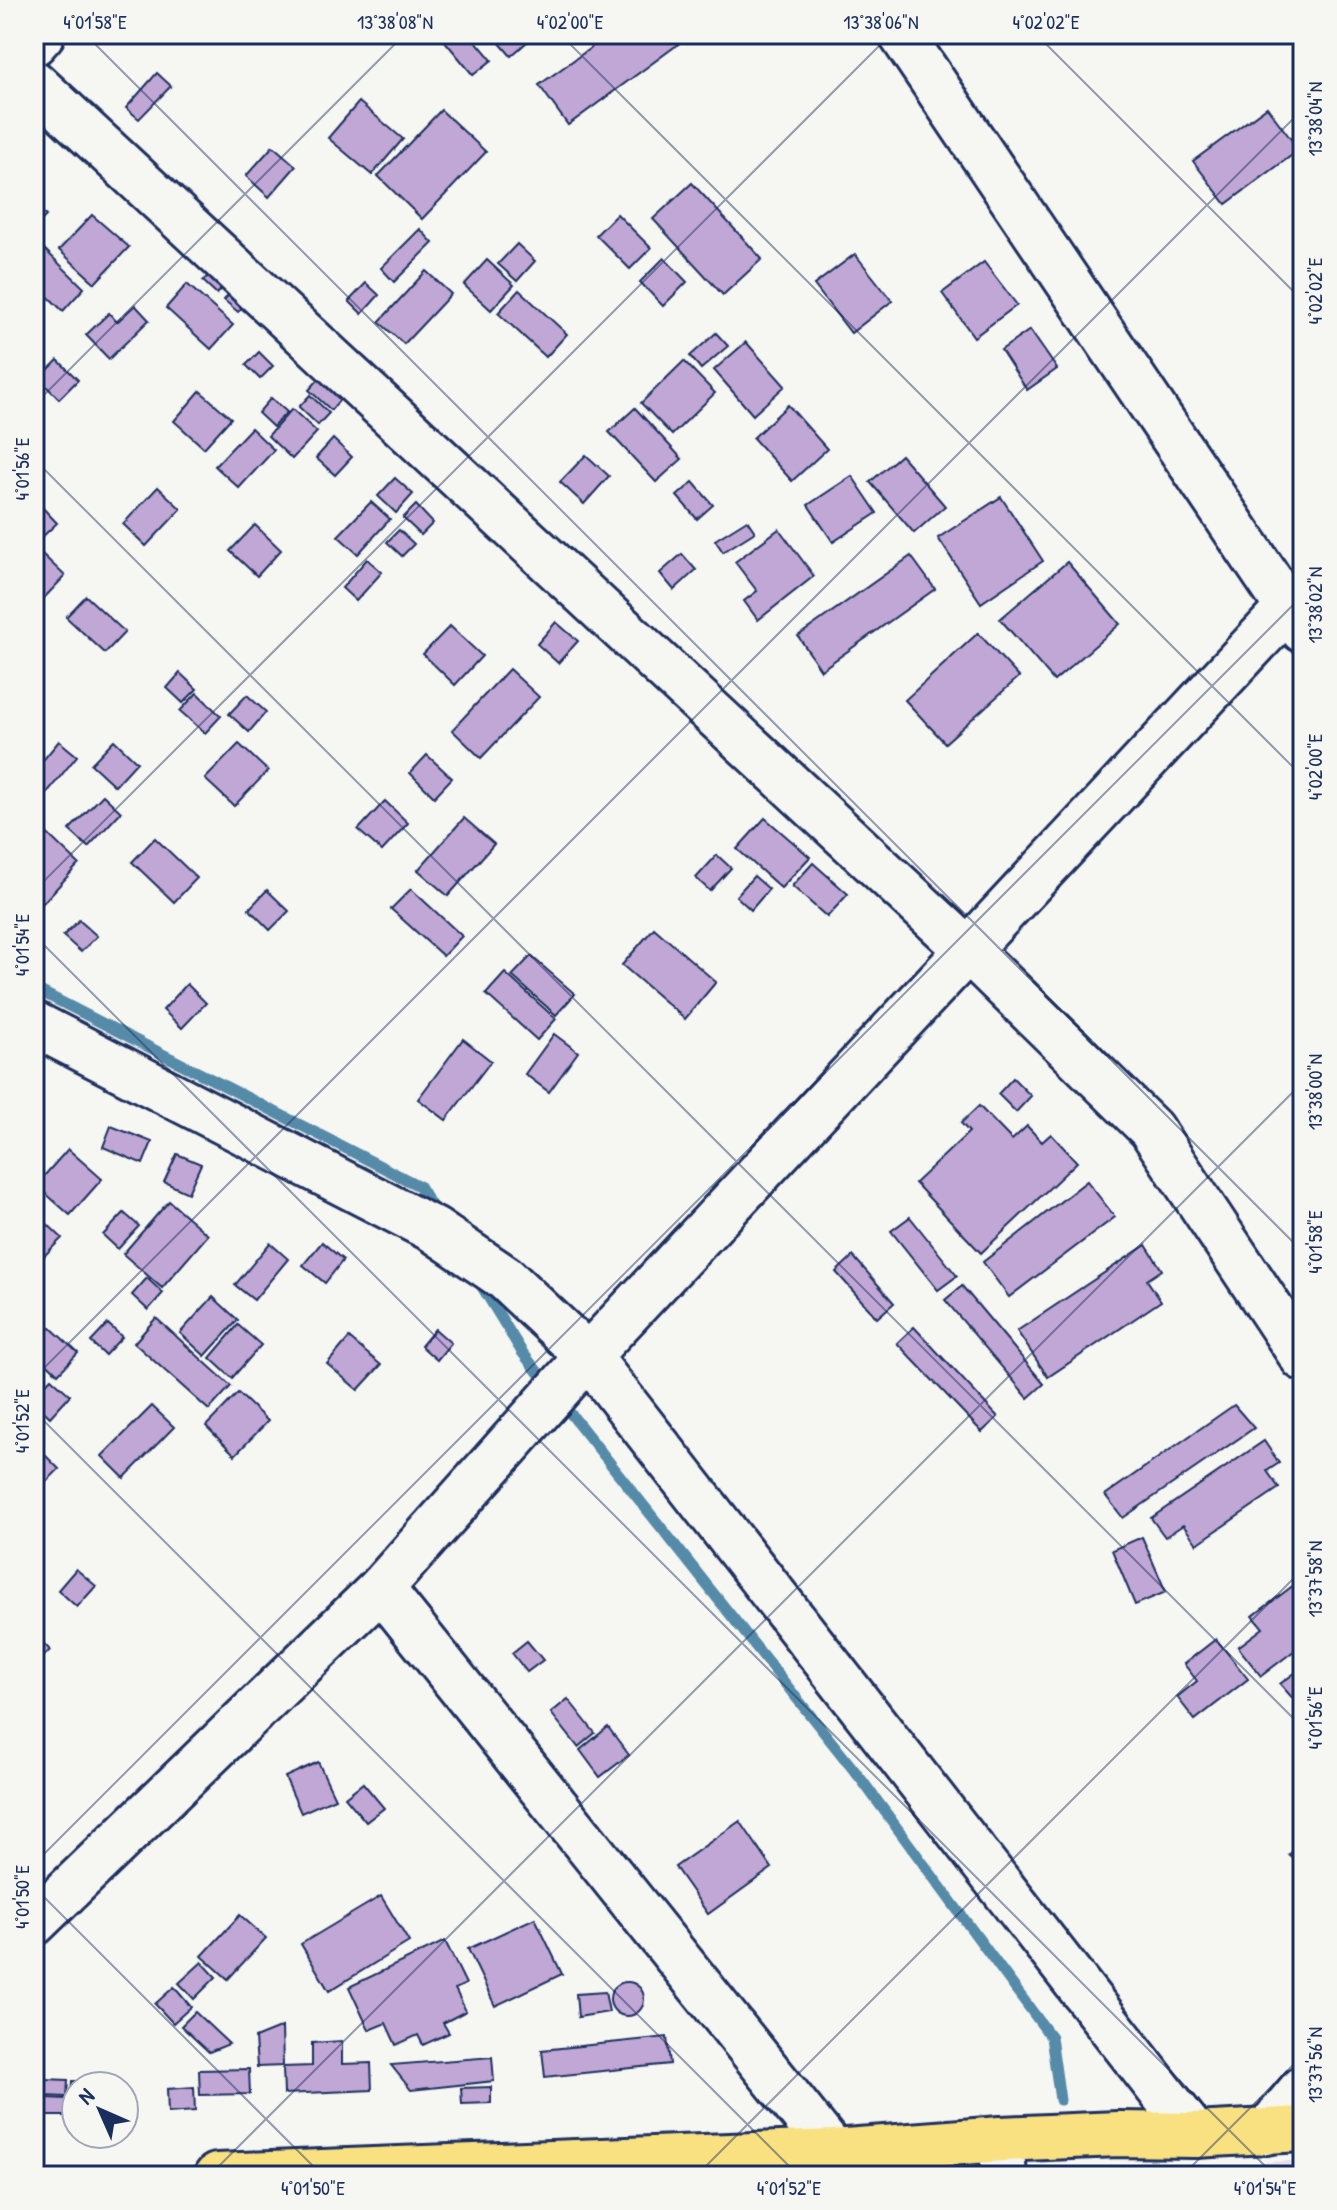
<svg xmlns="http://www.w3.org/2000/svg" width="1337" height="2210" viewBox="0 0 1337 2210" font-family="'Patrick Hand',sans-serif">
<rect width="100%" height="100%" fill="#f6f6f2"/>
<filter id="ink" filterUnits="userSpaceOnUse"><feTurbulence type="fractalNoise" baseFrequency=".0125" numOctaves="2"/><feDisplacementMap in="SourceGraphic" scale="16" xChannelSelector="R" yChannelSelector="G"/><feConvolveMatrix kernelMatrix="1 2 1 2 8 2 1 2 1" color-interpolation-filters="sRGB"/></filter>
<g filter="url(#ink)">
<!-- built -->
<path fill="#e6dee9" d="M 1303,2160 L 1303,2176 L 1229,2176 L 1243,2164 Z"/>
<g fill="none" stroke-linecap="round" stroke-linejoin="round">
<!-- stream -->
<g stroke="#558aa9" stroke-width="11">
<path d="M 34,988 L 419,1186 L 437,1215"/>
<path d="M 476,1277 L 522,1352 L 549,1386"/>
<path d="M 559,1399 L 861,1779 L 1051,2037 L 1060,2100"/>
</g>
</g>
<!-- building -->
<g fill="#c0a7d5" stroke="#1b2f5e" stroke-width="2">
<path d="M 439,34 L 470,34 L 492,60 L 473,75 Z"/>
<path d="M 492,34 L 536,34 L 511,56 Z"/>
<path d="M 610,34 L 692,34 L 568,125 L 539,85 Z"/>
<path d="M 157,73 L 171,86 L 139,119 L 126,108 Z"/>
<path d="M 359,102 L 403,139 L 372,175 L 328,138 Z"/>
<path d="M 1267,107 L 1299,150 L 1226,204 L 1193,161 Z"/>
<path d="M 441,110 L 486,152 L 422,219 L 378,176 Z"/>
<path d="M 273,146 L 296,166 L 269,197 L 246,176 Z"/>
<path d="M 692,183 L 762,259 L 723,295 L 653,219 Z"/>
<path d="M 34,204 L 46,216 L 35,227 L 34,226 Z"/>
<path d="M 617,214 L 651,248 L 630,269 L 596,235 Z"/>
<path d="M 92,215 L 129,247 L 95,283 L 59,250 Z"/>
<path d="M 420,229 L 433,243 L 394,282 L 381,268 Z"/>
<path d="M 36,241 L 84,288 L 63,311 L 34,283 Z"/>
<path d="M 517,244 L 535,261 L 517,281 L 498,264 Z"/>
<path d="M 855,254 L 892,301 L 851,333 L 814,285 Z"/>
<path d="M 664,258 L 687,282 L 663,306 L 640,282 Z"/>
<path d="M 487,260 L 514,285 L 491,310 L 464,285 Z"/>
<path d="M 984,262 L 1017,305 L 974,337 L 942,293 Z"/>
<path d="M 213,270 L 227,283 L 217,294 L 203,281 Z"/>
<path d="M 426,271 L 451,294 L 404,344 L 379,322 Z"/>
<path d="M 366,283 L 379,295 L 362,314 L 349,301 Z"/>
<path d="M 187,284 L 233,325 L 211,349 L 166,308 Z"/>
<path d="M 234,289 L 248,302 L 238,312 L 224,300 Z"/>
<path d="M 519,290 L 567,334 L 546,357 L 498,313 Z"/>
<path d="M 135,305 L 149,320 L 109,359 L 86,335 L 109,313 L 117,322 Z"/>
<path d="M 1030,330 L 1057,369 L 1027,390 L 1001,350 Z"/>
<path d="M 716,333 L 728,346 L 701,369 L 690,356 Z"/>
<path d="M 746,342 L 785,386 L 753,415 L 714,370 Z"/>
<path d="M 259,352 L 273,366 L 260,379 L 246,365 Z"/>
<path d="M 58,360 L 78,380 L 59,399 L 39,379 Z"/>
<path d="M 684,361 L 715,393 L 672,435 L 641,403 Z"/>
<path d="M 327,370 L 348,390 L 331,410 L 309,390 Z"/>
<path d="M 200,391 L 231,418 L 204,448 L 174,421 Z"/>
<path d="M 310,395 L 329,413 L 318,425 L 299,407 Z"/>
<path d="M 271,398 L 287,412 L 273,427 L 258,413 Z"/>
<path d="M 788,405 L 827,449 L 792,481 L 753,438 Z"/>
<path d="M 635,408 L 682,459 L 656,482 L 609,432 Z"/>
<path d="M 292,409 L 317,432 L 292,459 L 268,436 Z"/>
<path d="M 251,428 L 274,450 L 239,488 L 215,466 Z"/>
<path d="M 333,439 L 352,457 L 335,475 L 316,458 Z"/>
<path d="M 586,455 L 609,476 L 584,504 L 560,482 Z"/>
<path d="M 901,455 L 945,506 L 914,533 L 870,482 Z"/>
<path d="M 852,476 L 877,513 L 833,542 L 808,505 Z"/>
<path d="M 395,478 L 413,494 L 396,513 L 378,496 Z"/>
<path d="M 693,482 L 713,505 L 697,519 L 677,496 Z"/>
<path d="M 158,487 L 181,509 L 146,546 L 123,524 Z"/>
<path d="M 1001,497 L 1043,561 L 981,603 L 938,538 Z"/>
<path d="M 371,502 L 390,519 L 358,554 L 338,536 Z"/>
<path d="M 40,505 L 57,523 L 40,539 L 34,533 L 34,511 Z"/>
<path d="M 416,505 L 433,523 L 421,535 L 403,518 Z"/>
<path d="M 747,520 L 755,532 L 723,552 L 715,540 Z"/>
<path d="M 255,525 L 281,550 L 257,576 L 230,551 Z"/>
<path d="M 779,529 L 814,576 L 758,620 L 744,601 L 757,591 L 735,562 Z"/>
<path d="M 399,530 L 414,544 L 402,556 L 387,542 Z"/>
<path d="M 39,551 L 65,576 L 43,599 L 34,590 L 34,557 Z"/>
<path d="M 682,554 L 696,570 L 674,590 L 660,573 Z"/>
<path d="M 911,556 L 935,589 L 821,670 L 798,636 Z"/>
<path d="M 367,559 L 382,572 L 356,601 L 342,588 Z"/>
<path d="M 1067,562 L 1120,624 L 1054,681 L 1000,619 Z"/>
<path d="M 86,596 L 125,632 L 105,653 L 66,617 Z"/>
<path d="M 556,622 L 578,641 L 558,663 L 537,644 Z"/>
<path d="M 450,626 L 482,656 L 455,685 L 423,654 Z"/>
<path d="M 978,633 L 1019,677 L 945,743 L 905,700 Z"/>
<path d="M 509,669 L 539,697 L 481,758 L 452,730 Z"/>
<path d="M 180,673 L 197,689 L 183,703 L 167,688 Z"/>
<path d="M 197,693 L 221,716 L 205,733 L 180,711 Z"/>
<path d="M 247,695 L 266,712 L 249,732 L 229,714 Z"/>
<path d="M 114,740 L 137,762 L 115,786 L 91,764 Z"/>
<path d="M 59,741 L 77,756 L 34,809 L 34,771 Z"/>
<path d="M 239,744 L 268,771 L 234,806 L 205,779 Z"/>
<path d="M 427,755 L 452,778 L 434,797 L 410,773 Z"/>
<path d="M 103,795 L 121,812 L 88,847 L 69,830 Z"/>
<path d="M 385,801 L 408,823 L 382,851 L 358,830 Z"/>
<path d="M 464,818 L 494,844 L 448,896 L 418,870 Z"/>
<path d="M 765,818 L 810,857 L 781,888 L 737,849 Z"/>
<path d="M 35,822 L 79,864 L 41,905 L 34,899 Z"/>
<path d="M 155,838 L 197,878 L 174,902 L 132,862 Z"/>
<path d="M 717,855 L 731,868 L 710,891 L 696,878 Z"/>
<path d="M 813,863 L 848,894 L 827,917 L 792,886 Z"/>
<path d="M 754,876 L 769,889 L 751,910 L 736,896 Z"/>
<path d="M 411,889 L 462,936 L 443,956 L 391,909 Z"/>
<path d="M 267,890 L 289,911 L 270,930 L 249,909 Z"/>
<path d="M 79,920 L 97,936 L 81,952 L 63,936 Z"/>
<path d="M 654,928 L 716,982 L 685,1019 L 622,965 Z"/>
<path d="M 531,956 L 575,994 L 556,1015 L 512,976 Z"/>
<path d="M 505,973 L 556,1019 L 537,1040 L 486,994 Z"/>
<path d="M 187,984 L 206,1003 L 182,1028 L 163,1010 Z"/>
<path d="M 554,1034 L 578,1052 L 549,1092 L 525,1074 Z"/>
<path d="M 463,1039 L 491,1061 L 446,1120 L 418,1099 Z"/>
<path d="M 1013,1078 L 1031,1096 L 1016,1112 L 998,1094 Z"/>
<path d="M 979,1106 L 1012,1140 L 1027,1126 L 1042,1142 L 1051,1134 L 1077,1162 L 981,1253 L 915,1183 L 969,1132 L 961,1123 Z"/>
<path d="M 111,1126 L 152,1142 L 143,1164 L 103,1147 Z"/>
<path d="M 68,1149 L 102,1179 L 70,1215 L 36,1185 Z"/>
<path d="M 177,1154 L 201,1164 L 188,1193 L 164,1182 Z"/>
<path d="M 1087,1181 L 1115,1217 L 1009,1297 L 983,1262 Z"/>
<path d="M 169,1201 L 208,1235 L 162,1288 L 123,1254 Z"/>
<path d="M 124,1213 L 139,1226 L 118,1249 L 103,1235 Z"/>
<path d="M 910,1217 L 957,1276 L 938,1290 L 891,1231 Z"/>
<path d="M 42,1219 L 62,1238 L 42,1258 L 34,1250 L 34,1227 Z"/>
<path d="M 322,1242 L 343,1260 L 325,1283 L 303,1265 Z"/>
<path d="M 270,1243 L 288,1259 L 254,1300 L 235,1285 Z"/>
<path d="M 1146,1245 L 1162,1270 L 1147,1280 L 1161,1301 L 1048,1377 L 1017,1331 Z"/>
<path d="M 853,1256 L 894,1303 L 877,1318 L 836,1272 Z"/>
<path d="M 147,1278 L 163,1293 L 148,1310 L 132,1295 Z"/>
<path d="M 962,1286 L 1044,1384 L 1028,1398 L 945,1300 Z"/>
<path d="M 213,1297 L 238,1320 L 205,1356 L 180,1333 Z"/>
<path d="M 156,1318 L 231,1386 L 209,1410 L 134,1343 Z"/>
<path d="M 108,1324 L 122,1337 L 105,1355 L 91,1342 Z"/>
<path d="M 238,1325 L 261,1345 L 232,1378 L 210,1358 Z"/>
<path d="M 50,1327 L 78,1353 L 58,1374 L 34,1351 L 34,1345 Z"/>
<path d="M 914,1327 L 998,1417 L 982,1432 L 897,1343 Z"/>
<path d="M 435,1329 L 451,1343 L 437,1360 L 421,1346 Z"/>
<path d="M 349,1338 L 381,1365 L 358,1390 L 327,1364 Z"/>
<path d="M 51,1378 L 70,1395 L 50,1417 L 34,1402 L 34,1396 Z"/>
<path d="M 238,1393 L 268,1421 L 235,1455 L 206,1426 Z"/>
<path d="M 1234,1405 L 1254,1428 L 1123,1518 L 1105,1495 Z"/>
<path d="M 152,1406 L 174,1427 L 124,1478 L 102,1456 Z"/>
<path d="M 1264,1441 L 1279,1463 L 1267,1471 L 1279,1488 L 1197,1544 L 1183,1525 L 1165,1537 L 1151,1518 Z"/>
<path d="M 34,1444 L 59,1469 L 42,1486 L 34,1478 Z"/>
<path d="M 1142,1537 L 1166,1592 L 1135,1605 L 1112,1550 Z"/>
<path d="M 76,1569 L 96,1586 L 77,1607 L 58,1590 Z"/>
<path d="M 1303,1578 L 1303,1644 L 1261,1676 L 1238,1647 L 1263,1628 L 1253,1616 Z"/>
<path d="M 34,1634 L 50,1650 L 34,1666 Z"/>
<path d="M 1216,1639 L 1248,1679 L 1195,1720 L 1177,1697 L 1197,1681 L 1184,1664 Z"/>
<path d="M 527,1641 L 543,1660 L 527,1672 L 512,1653 Z"/>
<path d="M 1303,1667 L 1303,1710 L 1280,1684 Z"/>
<path d="M 568,1699 L 595,1733 L 578,1747 L 551,1713 Z"/>
<path d="M 608,1727 L 629,1755 L 600,1777 L 580,1750 Z"/>
<path d="M 318,1762 L 335,1798 L 301,1813 L 285,1777 Z"/>
<path d="M 363,1783 L 384,1808 L 366,1822 L 345,1797 Z"/>
<path d="M 740,1821 L 772,1868 L 708,1914 L 675,1867 Z"/>
<path d="M 1303,1840 L 1303,1867 L 1289,1855 Z"/>
<path d="M 381,1896 L 409,1942 L 329,1991 L 301,1944 Z"/>
<path d="M 240,1915 L 266,1938 L 228,1979 L 202,1956 Z"/>
<path d="M 535,1918 L 562,1974 L 495,2006 L 468,1949 Z"/>
<path d="M 445,1941 L 466,1984 L 455,1989 L 466,2011 L 443,2023 L 449,2033 L 423,2045 L 418,2035 L 396,2045 L 386,2023 L 369,2030 L 349,1987 Z"/>
<path d="M 202,1962 L 216,1977 L 194,1999 L 179,1983 Z"/>
<circle cx="627" cy="1999" r="17"/>
<path d="M 174,1987 L 191,2007 L 173,2023 L 155,2004 Z"/>
<path d="M 605,1992 L 609,2012 L 578,2017 L 576,1994 Z"/>
<path d="M 195,2012 L 229,2044 L 209,2052 L 181,2026 Z"/>
<path d="M 282,2027 L 283,2066 L 257,2067 L 255,2038 Z"/>
<path d="M 667,2037 L 670,2064 L 545,2077 L 542,2050 Z"/>
<path d="M 342,2041 L 342,2064 L 371,2063 L 372,2090 L 284,2094 L 283,2067 L 312,2066 L 312,2043 Z"/>
<path d="M 492,2057 L 494,2081 L 411,2090 L 391,2065 Z"/>
<path d="M 249,2069 L 250,2094 L 200,2095 L 199,2070 Z"/>
<path d="M 45,2079 L 68,2080 L 67,2097 L 43,2096 Z"/>
<path d="M 72,2081 L 92,2082 L 92,2086 L 76,2086 L 76,2118 L 70,2117 Z"/>
<path d="M 194,2087 L 195,2111 L 168,2113 L 167,2089 Z"/>
<path d="M 491,2087 L 491,2103 L 462,2104 L 461,2088 Z"/>
<path d="M 34,2097 L 43,2097 L 43,2116 L 34,2115 Z"/>
<path d="M 46,2098 L 67,2099 L 67,2116 L 45,2116 Z"/>
</g>
<g fill="none" stroke-linecap="round" stroke-linejoin="round">
<defs>
<g id="minor">
<path d="M 901,34 L 1303,630"/>
<path d="M 34,43 L 42,34"/>
<path d="M 34,83 L 968,950 L 1151,1129 L 1303,1358"/>
<path d="M 34,1024 L 434,1230 L 505,1278 L 588,1356 L 1195,2135"/>
<path d="M 381,1588 L 833,2152 L 812,2176"/>
<path d="M 34,1923 L 381,1588 L 588,1356 L 1287,609"/>
<path d="M 1266,2132 L 1303,2088"/>
<path d="M 1001,2139 L 1004,2176"/>
</g>
<path id="major" d="M 217,2176 L 833,2152 L 1001,2139 L 1118,2134 L 1195,2135 L 1303,2129"/>
</defs>
<!-- minor casing -->
<use href="#minor" stroke="#1b2f5e" stroke-width="50"/>
<!-- major casing -->
<use href="#major" stroke="#1b2f5e" stroke-width="50"/>
<!-- minor -->
<use href="#minor" stroke="#f6f6f2" stroke-width="44"/>
<!-- major -->
<use href="#major" stroke="#f9e181" stroke-width="44"/>
</g>
</g>
<!-- ticks -->
<path fill="none" stroke="#1b2f5e" stroke-width="2" stroke-opacity="0.45" d="M 85,34 L 1303,1252M 560,34 L 1303,777M 1036,34 L 1303,301M 34,405 L 405,34M 34,459 L 1303,1728M 34,891 L 891,34M 34,935 L 1275,2176M 34,1378 L 1303,109M 34,1411 L 799,2176M 34,1864 L 1303,595M 34,1887 L 323,2176M 209,2176 L 1303,1082M 696,2176 L 1303,1569M 1182,2176 L 1303,2055"/>
<!-- margin -->
<rect width="1337" height="2210" fill="none" stroke="#f6f6f2" stroke-width="88"/>
<!-- north arrow -->
<g transform="translate(100 2110) rotate(315)"><circle r="38" fill="#f6f6f2" stroke="#9ea6b7" stroke-width="2"/>
<path d="M0-6L14 30L0 20L-14 30Z" fill="#1b2f5e"/>
<text y="-12" font-size="22" font-weight="bold" text-anchor="middle" fill="#1b2f5e">N</text>
</g>
<rect x="44" y="44" width="1249" height="2122" fill="none" stroke="#1b2f5e" stroke-width="3"/>
<g font-size="20" text-anchor="middle" fill="#1b2f5e">
<text x="95" y="29">4°01'58"E</text>
<text x="395" y="29">13°38'08"N</text>
<text x="570" y="29">4°02'00"E</text>
<text x="881" y="29">13°38'06"N</text>
<text x="1046" y="29">4°02'02"E</text>
<text transform="translate(1315 119) rotate(-90)" y="7">13°38'04"N</text>
<text transform="translate(1315 291) rotate(-90)" y="7">4°02'02"E</text>
<text transform="translate(22 469) rotate(-90)" y="7">4°01'56"E</text>
<text transform="translate(1315 605) rotate(-90)" y="7">13°38'02"N</text>
<text transform="translate(1315 767) rotate(-90)" y="7">4°02'00"E</text>
<text transform="translate(22 945) rotate(-90)" y="7">4°01'54"E</text>
<text transform="translate(1315 1092) rotate(-90)" y="7">13°38'00"N</text>
<text transform="translate(1315 1242) rotate(-90)" y="7">4°01'58"E</text>
<text transform="translate(22 1421) rotate(-90)" y="7">4°01'52"E</text>
<text transform="translate(1315 1579) rotate(-90)" y="7">13°37'58"N</text>
<text transform="translate(1315 1718) rotate(-90)" y="7">4°01'56"E</text>
<text transform="translate(22 1897) rotate(-90)" y="7">4°01'50"E</text>
<text transform="translate(1315 2065) rotate(-90)" y="7">13°37'56"N</text>
<text x="313" y="2195">4°01'50"E</text>
<text x="789" y="2195">4°01'52"E</text>
<text x="1265" y="2195">4°01'54"E</text>
</g>
</svg>
